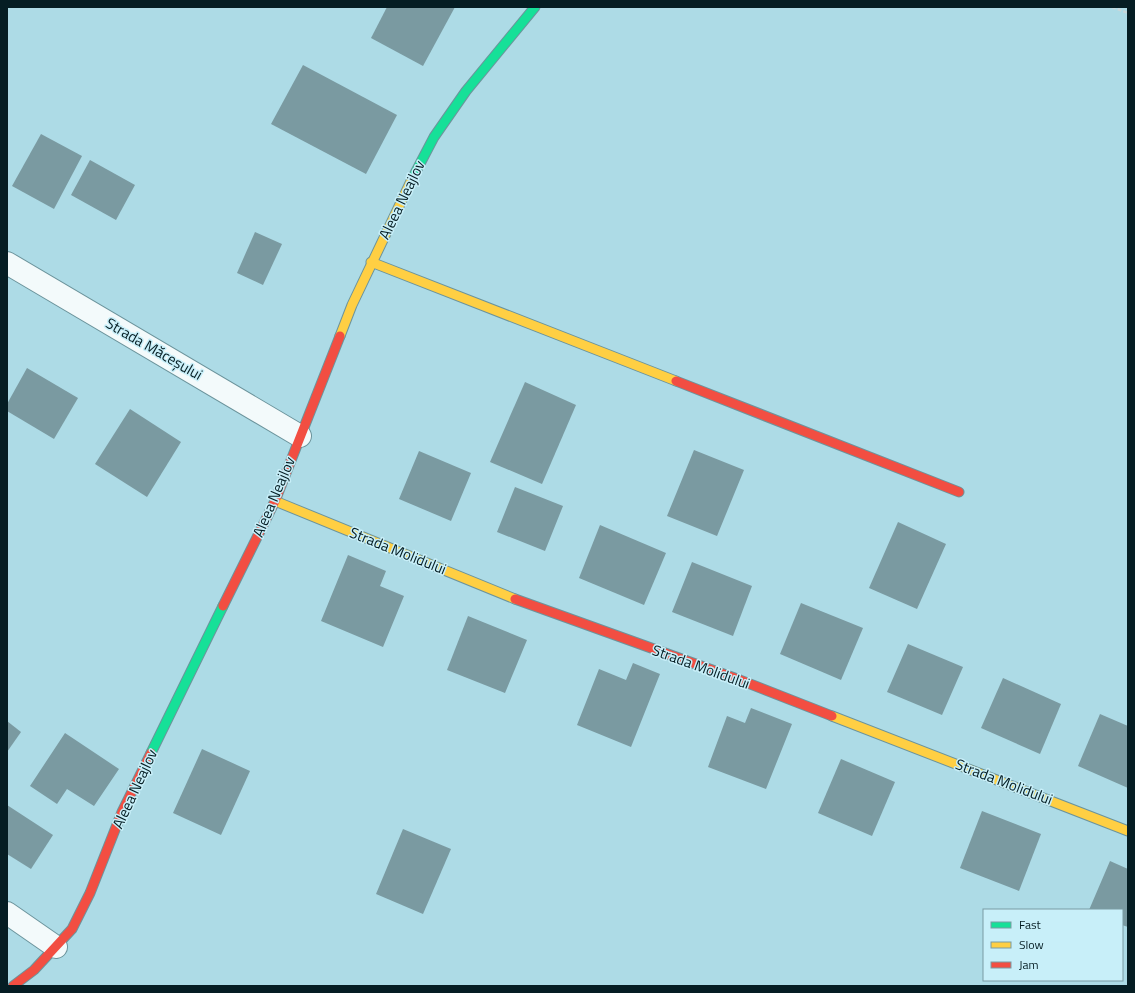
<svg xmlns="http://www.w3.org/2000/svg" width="1135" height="993" viewBox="0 0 1135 993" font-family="'Titillium Web',sans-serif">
<rect width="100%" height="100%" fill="#addbe6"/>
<!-- building -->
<g fill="#7a9aa1">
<path d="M 387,7 L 455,7 L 423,66 L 371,38 Z"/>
<path d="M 303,65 L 397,115 L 366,174 L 271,124 Z"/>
<path d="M 41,134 L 82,156 L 54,209 L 12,186 Z"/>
<path d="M 90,160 L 135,185 L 116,220 L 71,195 Z"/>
<path d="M 255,232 L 282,244 L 263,285 L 237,273 Z"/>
<path d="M 27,368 L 78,398 L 54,439 L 7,411 L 7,404 Z"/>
<path d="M 525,382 L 576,405 L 542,484 L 490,462 Z"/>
<path d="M 130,409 L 181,442 L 147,497 L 95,464 Z"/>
<path d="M 694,450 L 744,470 L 717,536 L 667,516 Z"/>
<path d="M 419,451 L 471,473 L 451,521 L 399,499 Z"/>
<path d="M 515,487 L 563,506 L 545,551 L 497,532 Z"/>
<path d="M 898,522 L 946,544 L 917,609 L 869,588 Z"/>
<path d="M 600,525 L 666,553 L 644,605 L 579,578 Z"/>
<path d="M 348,555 L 386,571 L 380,586 L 404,596 L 383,647 L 321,621 Z"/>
<path d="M 692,562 L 752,586 L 733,636 L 672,612 Z"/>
<path d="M 801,603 L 863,628 L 841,680 L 780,654 Z"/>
<path d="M 468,616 L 527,640 L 505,693 L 447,670 Z"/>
<path d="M 908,644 L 963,667 L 942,715 L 887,692 Z"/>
<path d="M 633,663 L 660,674 L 631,747 L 577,725 L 599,669 L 626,680 Z"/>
<path d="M 1003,678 L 1061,704 L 1040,754 L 981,728 Z"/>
<path d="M 751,708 L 792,724 L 766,789 L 708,767 L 727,716 L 745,723 Z"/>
<path d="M 1100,714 L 1128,726 L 1128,788 L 1078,766 Z"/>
<path d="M 7,721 L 21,732 L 7,752 Z"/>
<path d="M 65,733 L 119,769 L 94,806 L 67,789 L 57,804 L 30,786 Z"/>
<path d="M 202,749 L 250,771 L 221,835 L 173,813 Z"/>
<path d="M 841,759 L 895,782 L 872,836 L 818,813 Z"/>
<path d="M 7,805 L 53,835 L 31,869 L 7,854 Z"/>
<path d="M 982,811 L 1041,834 L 1019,891 L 960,868 Z"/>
<path d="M 403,829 L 451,849 L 423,914 L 376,894 Z"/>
<path d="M 1110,861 L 1128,869 L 1128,927 L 1122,925 L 1122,910 L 1089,910 Z"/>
</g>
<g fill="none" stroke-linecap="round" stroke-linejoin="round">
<defs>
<g id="street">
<path d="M 7,263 L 300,436"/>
<path d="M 7,913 L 56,947"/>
</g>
<g id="fast">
<path d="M 412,179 L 434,137 L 466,91 L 535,7"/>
<path d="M 151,753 L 223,606"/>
</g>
<g id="slow">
<path d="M 371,262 L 676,381"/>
<path d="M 340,336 L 352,305 L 412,179"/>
<path d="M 275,501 L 515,599"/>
<path d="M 832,716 L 1128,831"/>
</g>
<g id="jam">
<path d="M 676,381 L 959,492"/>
<path d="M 515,599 L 740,680 L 832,716"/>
<path d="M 223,606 L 275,501 L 340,336"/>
<path d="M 13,986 L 34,970 L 72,929 L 90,893 L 122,812 L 151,753"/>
</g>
</defs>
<!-- street casing -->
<use href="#street" stroke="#6c949c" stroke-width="24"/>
<!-- fast casing -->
<use href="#fast" stroke="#6c949c" stroke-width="11"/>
<!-- slow casing -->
<use href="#slow" stroke="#6c949c" stroke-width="11"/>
<!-- jam casing -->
<use href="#jam" stroke="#6c949c" stroke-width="11"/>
<!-- path -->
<path stroke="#c8d7da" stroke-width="2.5" stroke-dasharray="4 2" stroke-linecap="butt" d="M 1112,7 L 1128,13"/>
<!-- street -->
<use href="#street" stroke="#f3fafb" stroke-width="22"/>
<!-- fast -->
<use href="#fast" stroke="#16e098" stroke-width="9"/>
<!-- slow -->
<use href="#slow" stroke="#ffcf43" stroke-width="9"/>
<!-- jam -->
<use href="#jam" stroke="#f24e42" stroke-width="9"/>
</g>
<g text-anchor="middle" stroke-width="3" stroke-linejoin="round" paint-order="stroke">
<!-- street labels -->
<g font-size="15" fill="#051d23" stroke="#c8eff9">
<text transform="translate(402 200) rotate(-64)" y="5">Aleea Neajlov</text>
<text transform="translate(154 349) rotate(30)" y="5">Strada Măceșului</text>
<text transform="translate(274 497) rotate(-67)" y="5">Aleea Neajlov</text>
<text transform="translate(398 551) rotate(22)" y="5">Strada Molidului</text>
<text transform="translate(701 667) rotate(20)" y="5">Strada Molidului</text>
<text transform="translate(1004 782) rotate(21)" y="5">Strada Molidului</text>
<text transform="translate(135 789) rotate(-65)" y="5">Aleea Neajlov</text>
</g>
</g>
<!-- border -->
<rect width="1135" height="993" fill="none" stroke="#051d23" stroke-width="16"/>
<!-- legend -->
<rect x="983" y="909" width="140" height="72" fill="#c8eff9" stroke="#7a9ba3"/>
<rect x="991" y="922" width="20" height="6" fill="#16e098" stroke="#7a9ba3"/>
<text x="1019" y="929" font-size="12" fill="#051d23">Fast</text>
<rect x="991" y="942" width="20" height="6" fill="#ffcf43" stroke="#7a9ba3"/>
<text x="1019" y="949" font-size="12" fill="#051d23">Slow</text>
<rect x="991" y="962" width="20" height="6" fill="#f24e42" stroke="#7a9ba3"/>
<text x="1019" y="969" font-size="12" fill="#051d23">Jam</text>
</svg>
